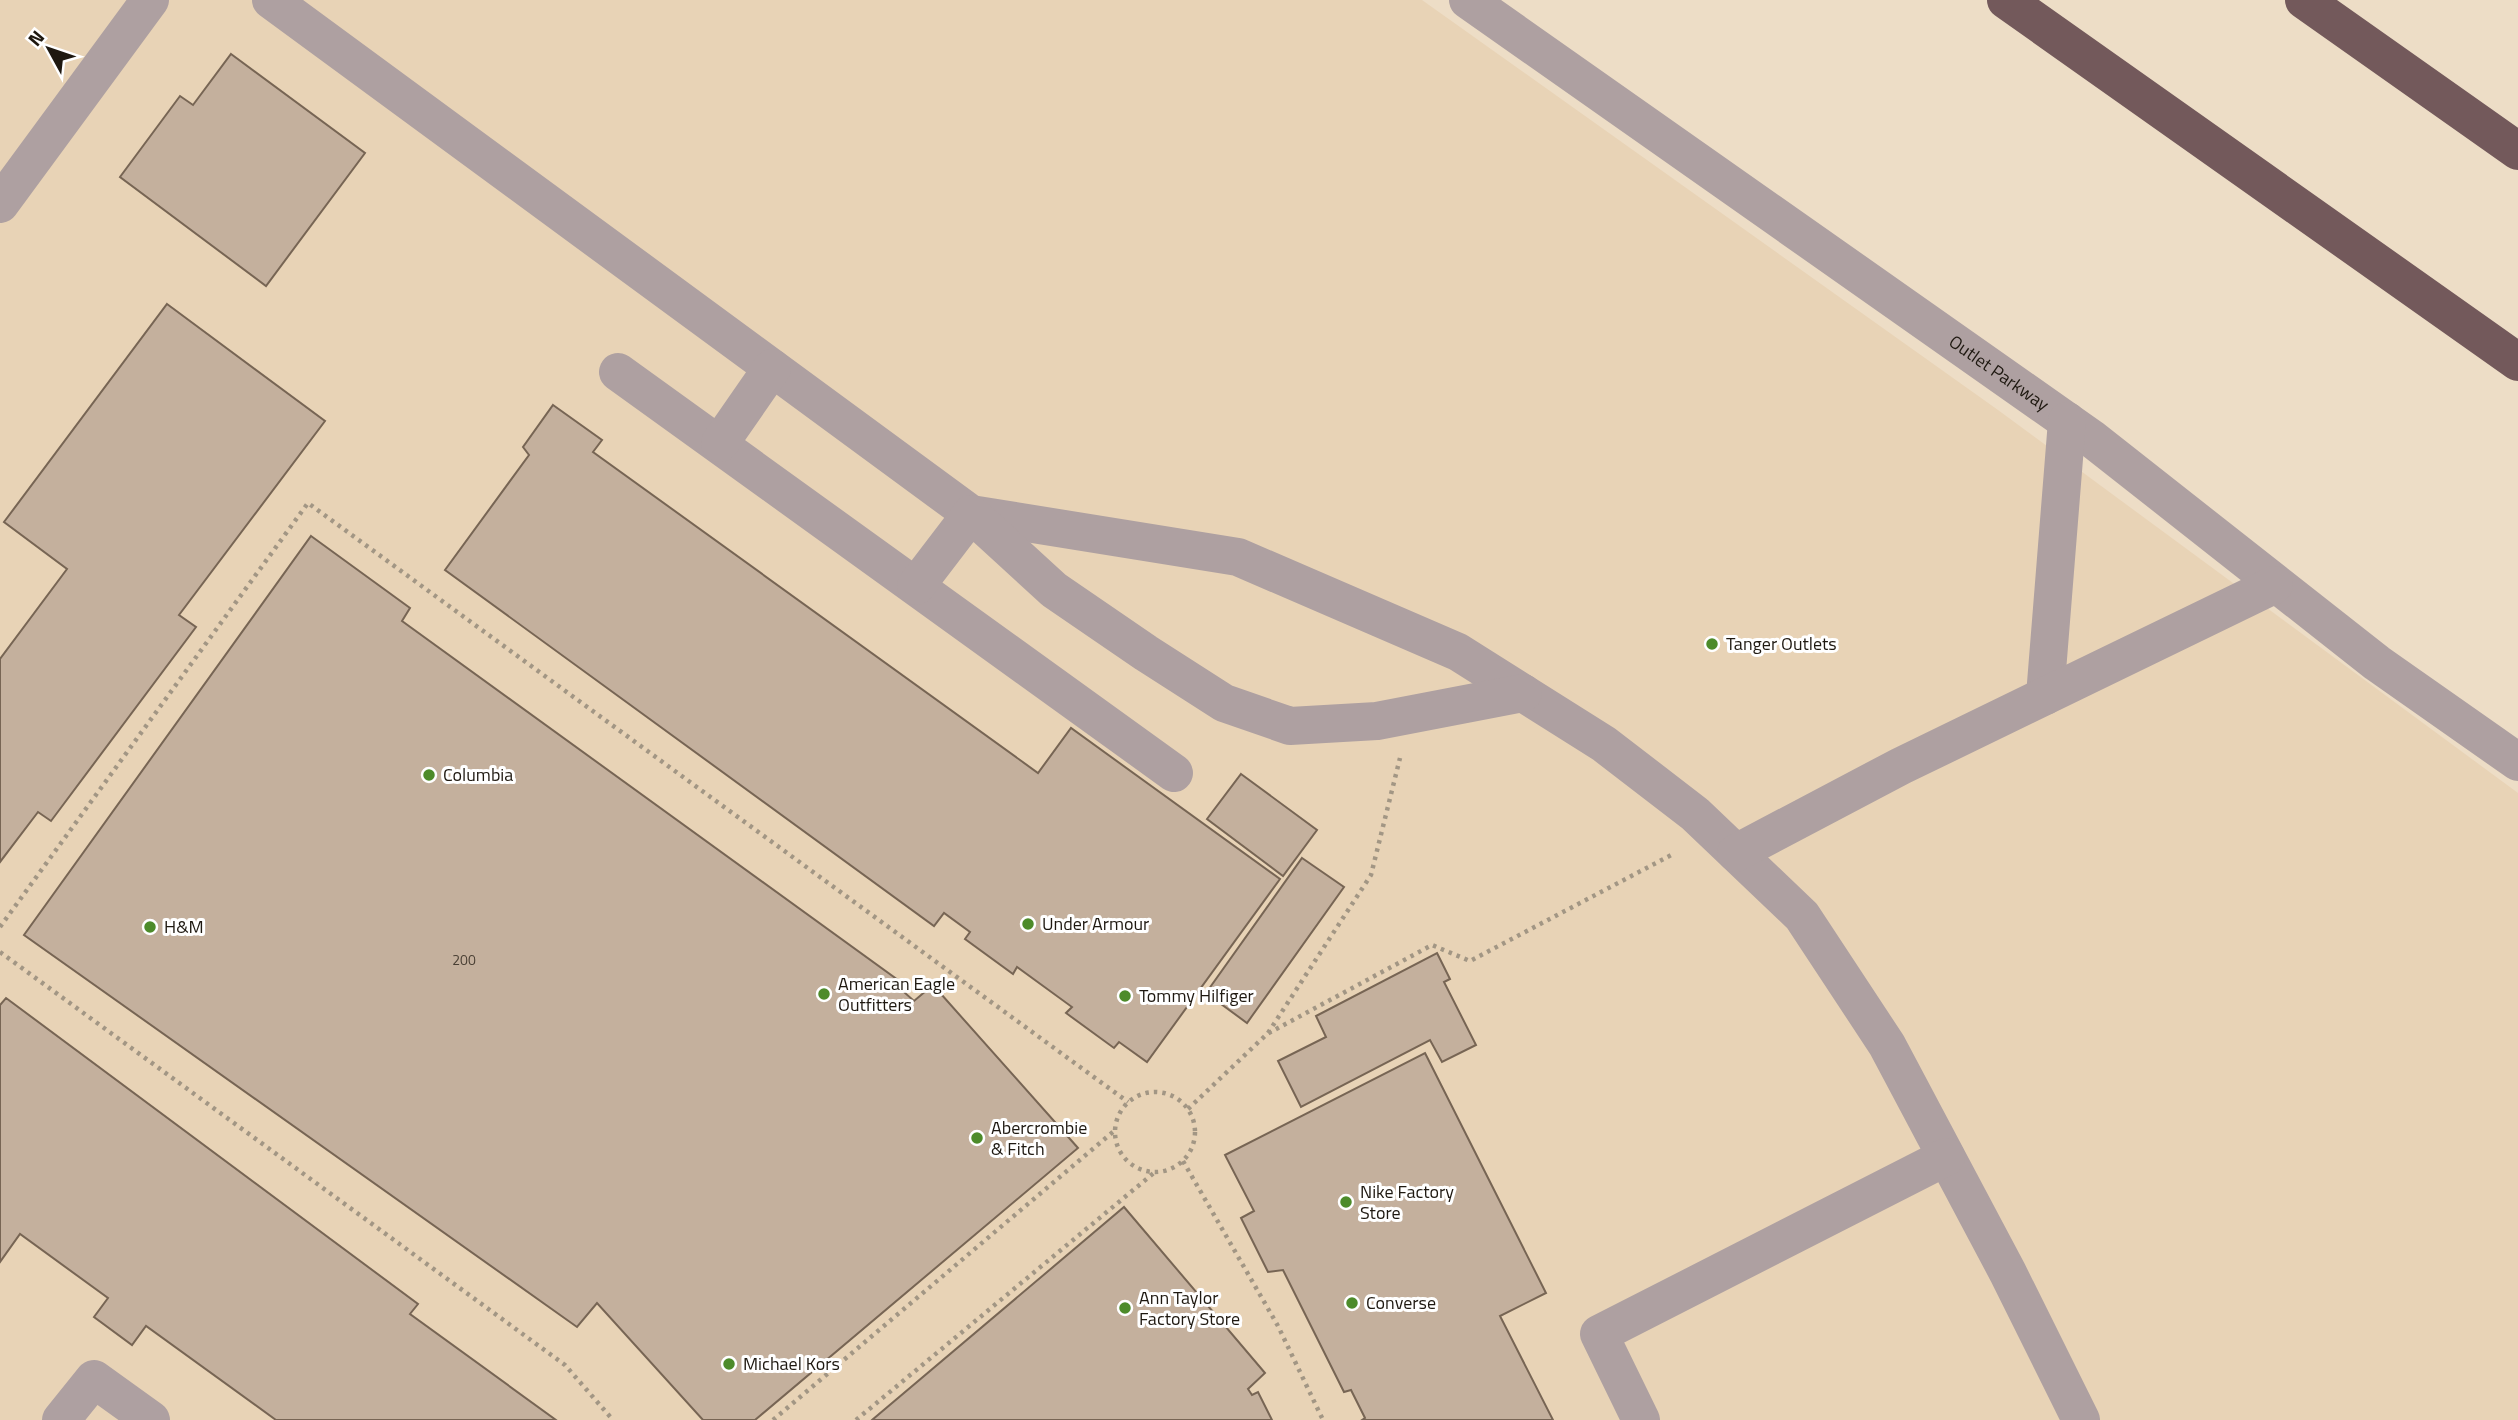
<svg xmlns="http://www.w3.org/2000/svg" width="2518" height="1420" viewBox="0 0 2518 1420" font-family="'Titillium Web',sans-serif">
<rect width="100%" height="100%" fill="#edddc6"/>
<!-- built -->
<path fill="#e8d3b6" d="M 0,0 L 1422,0 L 1998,410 L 2518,793 L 2518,1420 L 0,1420 Z"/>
<!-- building -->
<g fill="#c4b09d" stroke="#776554" stroke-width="2">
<path d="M 231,54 L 365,153 L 266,286 L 120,177 L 180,96 L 193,105 Z"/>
<path d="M 167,304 L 325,421 L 179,615 L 196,627 L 51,821 L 38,812 L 0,862 L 0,659 L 67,569 L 4,522 Z"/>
<path d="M 553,405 L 602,440 L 593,452 L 1038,773 L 1071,728 L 1280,879 L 1147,1062 L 1119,1042 L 1114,1048 L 1066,1013 L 1072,1007 L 1017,967 L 1013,974 L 965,939 L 970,932 L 944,913 L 934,926 L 445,570 L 529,455 L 523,447 Z"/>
<path d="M 311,536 L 410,608 L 402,621 L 909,988 L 905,993 L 914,1001 L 933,985 L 1078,1148 L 755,1420 L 703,1420 L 597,1303 L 577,1327 L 24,935 Z"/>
<path d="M 1241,774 L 1317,830 L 1283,876 L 1207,819 Z"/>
<path d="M 1302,858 L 1344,887 L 1247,1023 L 1206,993 Z"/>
<path d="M 1437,953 L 1450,979 L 1444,982 L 1476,1045 L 1442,1062 L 1430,1040 L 1301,1107 L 1278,1061 L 1326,1037 L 1316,1016 Z"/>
<path d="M 6,998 L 418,1304 L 410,1314 L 556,1420 L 276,1420 L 146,1326 L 132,1345 L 94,1317 L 108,1298 L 20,1234 L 0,1262 L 0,1005 Z"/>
<path d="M 1425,1053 L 1546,1293 L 1500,1316 L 1553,1420 L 1362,1420 L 1365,1418 L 1351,1390 L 1344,1392 L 1283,1270 L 1268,1272 L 1241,1218 L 1254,1211 L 1225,1155 Z"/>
<path d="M 1124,1207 L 1265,1373 L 1248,1389 L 1252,1395 L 1258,1392 L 1272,1420 L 872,1420 Z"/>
</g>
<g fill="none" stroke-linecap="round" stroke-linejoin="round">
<!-- path -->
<g stroke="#a29684" stroke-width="4.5" stroke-dasharray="3.5 5" stroke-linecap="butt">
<path d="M 0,927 L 308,503 L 1128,1102"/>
<path d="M 0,952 L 565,1365 L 613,1420"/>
<path d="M 1268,1033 L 1371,875 L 1400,758"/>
<circle cx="1155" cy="1132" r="40"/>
<path d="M 1188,1109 L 1267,1034 L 1432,945 L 1470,961 L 1675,853"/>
<path d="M 1183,1161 L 1278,1326 L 1323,1420"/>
<path d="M 773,1420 L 1114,1131"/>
<path d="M 856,1420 L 1155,1172"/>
</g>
<!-- minor -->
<g stroke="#aea0a1" stroke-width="38">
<path d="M 271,0 L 971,514 L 1238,557 L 1458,652 L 1604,744 L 1695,814 L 1802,916 L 1887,1045 L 2008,1273 L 2081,1420"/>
<path id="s1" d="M 1468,0 L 2091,438 L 2377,663 L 2518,762"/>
<path d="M 0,204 L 150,0"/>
<path d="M 618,372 L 1174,773"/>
<path d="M 720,443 L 772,368"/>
<path d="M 916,586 L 971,514 L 1054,590 L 1146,653 L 1224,703 L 1290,726 L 1377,721 L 1523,693"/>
<path d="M 2045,696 L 2067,421"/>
<path d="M 1736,853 L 1901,766 L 2274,585"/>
<path d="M 61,1420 L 94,1379 L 151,1420"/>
<path d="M 1641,1420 L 1599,1334 L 1946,1157"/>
</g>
<!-- highway -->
<g stroke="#73595b" stroke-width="38">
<path d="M 2006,0 L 2518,362"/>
<path d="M 2304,0 L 2518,151"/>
</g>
</g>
<!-- markers -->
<g fill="#4d8b2a" stroke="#fff" stroke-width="2.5">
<circle cx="1712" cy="644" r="7"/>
<circle cx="429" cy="775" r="7"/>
<circle cx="1028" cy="924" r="7"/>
<circle cx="150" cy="927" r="7"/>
<circle cx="824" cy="994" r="7"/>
<circle cx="1125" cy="996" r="7"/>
<circle cx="977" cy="1138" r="7"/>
<circle cx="1346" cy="1202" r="7"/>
<circle cx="1352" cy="1303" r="7"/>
<circle cx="1125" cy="1308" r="7"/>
<circle cx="729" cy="1364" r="7"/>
</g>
<g text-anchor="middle" stroke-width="6" stroke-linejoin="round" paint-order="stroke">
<!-- number labels -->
<g font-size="14" fill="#483e33">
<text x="464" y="965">200</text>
</g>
<!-- street labels -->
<g font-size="18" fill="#1e1810" stroke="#fff">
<text dy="6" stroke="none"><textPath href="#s1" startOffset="649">Outlet Parkway</textPath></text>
</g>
<!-- poi labels -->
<g font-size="18" fill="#1e1810" stroke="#fff" text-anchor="start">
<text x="1726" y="650">Tanger Outlets</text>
<text x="443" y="781">Columbia</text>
<text x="1042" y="930">Under Armour</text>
<text x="164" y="933">H&amp;M</text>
<text x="838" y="990">American Eagle<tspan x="838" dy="21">Outfitters</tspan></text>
<text x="1139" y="1002">Tommy Hilfiger</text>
<text x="991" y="1134">Abercrombie<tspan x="991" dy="21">&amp; Fitch</tspan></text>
<text x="1360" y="1198">Nike Factory<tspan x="1360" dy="21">Store</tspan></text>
<text x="1139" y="1304">Ann Taylor<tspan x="1139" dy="21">Factory Store</tspan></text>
<text x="1366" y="1309">Converse</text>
<text x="743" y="1370">Michael Kors</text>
</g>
</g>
<!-- north arrow -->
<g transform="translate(49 49) rotate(310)" stroke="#ffffff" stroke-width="5" paint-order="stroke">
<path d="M0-5L12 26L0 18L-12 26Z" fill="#1e1810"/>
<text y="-10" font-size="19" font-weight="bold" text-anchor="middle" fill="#1e1810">N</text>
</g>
</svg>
